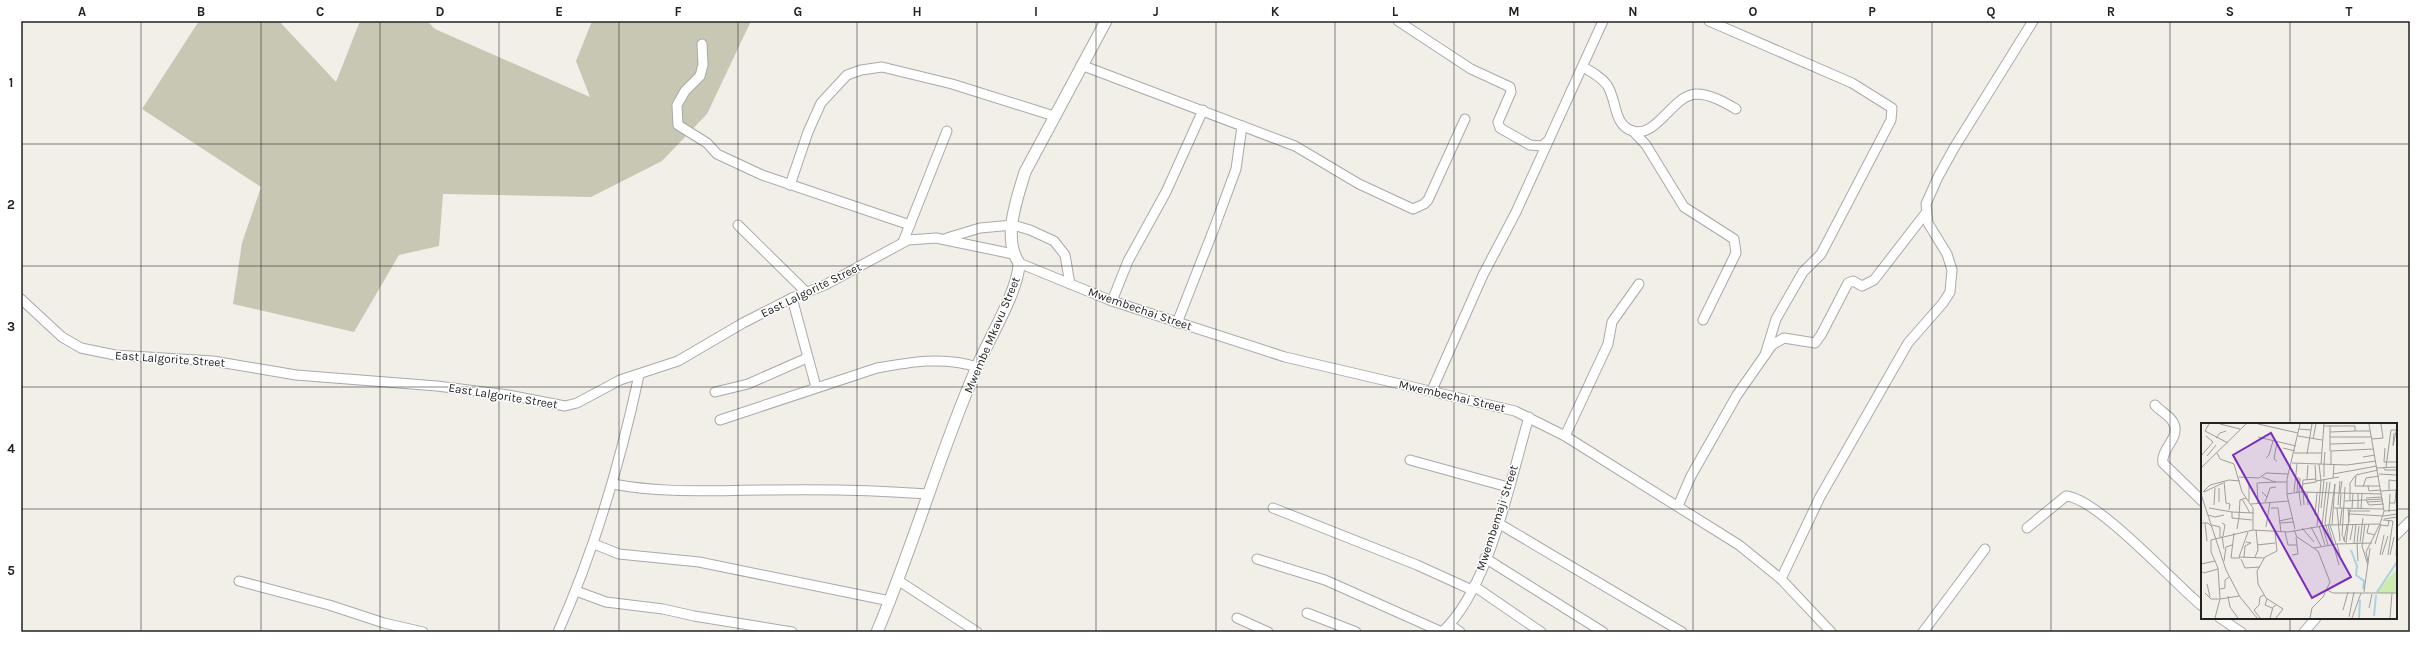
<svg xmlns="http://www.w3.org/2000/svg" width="2431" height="653" viewBox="0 0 2431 653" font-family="Karla,sans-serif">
<rect width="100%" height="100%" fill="#f2efe9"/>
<!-- construction -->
<path fill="#c7c7b4" d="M 199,21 L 279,21 L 336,82 L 360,21 L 427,21 L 435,29 L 590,97 L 576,61 L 592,21 L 751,21 L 707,114 L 662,161 L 591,197 L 443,194 L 439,246 L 399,255 L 354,332 L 233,304 L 242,243 L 261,187 L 142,109 Z"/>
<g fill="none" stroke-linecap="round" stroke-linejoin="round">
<defs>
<g id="minor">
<path d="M 1398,21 L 1471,69 L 1510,87 L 1511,92 L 1498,122 L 1500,128 L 1530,145 L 1542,146 L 1548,141"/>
<path d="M 1709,21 L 1852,83 L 1892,108 L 1891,120 L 1821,254 L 1803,272 L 1776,319 L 1765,355"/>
<path d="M 702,44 L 703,65 L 700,76 L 685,91 L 677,105 L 678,125 L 707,143 L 717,154 L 762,175 L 910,225"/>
<path d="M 1081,65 L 1295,146 L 1359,184 L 1413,209 L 1424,204 L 1428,200 L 1465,119"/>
<path d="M 1583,67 C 1592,72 1601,77 1607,85 C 1617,99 1613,126 1633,131 C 1657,138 1673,95 1696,94 C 1710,94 1724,102 1736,109"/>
<path d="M 1633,131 L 1646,145 L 1684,207 L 1734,239 L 1736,253 L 1703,320"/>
<path d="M 790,185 L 808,132 L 821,103 L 847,75 L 861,70 L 882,67 L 952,84 L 1054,116"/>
<path d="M 738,225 L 806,292"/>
<path d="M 947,238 L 980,228 L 1013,225 L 1030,230 L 1054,241 L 1065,255 L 1070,284"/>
<path d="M 903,242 L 947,131"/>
<path d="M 1019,263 L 1112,301 L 1285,357 L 1515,411 L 1565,436 L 1739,545 L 1781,579 L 1831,632"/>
<path d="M 792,298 L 816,387"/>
<path d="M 21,299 L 62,337 L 81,348 L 115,355 L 213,361 L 296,375 L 437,386 L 508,395 L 565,406 L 577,403 L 620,380 L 678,361 L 743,323 L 792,298 L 825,285 L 908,240 L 936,238 L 1013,254"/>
<path d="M 1112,301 L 1128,261 L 1166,192 L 1203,110"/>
<path d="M 1177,323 L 1215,226 L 1236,169 L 1242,126"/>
<path d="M 1432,390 L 1483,275 L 1516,212 L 1603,21"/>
<path d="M 715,392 L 748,384 L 807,358"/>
<path d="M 2155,405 C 2160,411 2169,415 2173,422 C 2182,437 2160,449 2163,463 L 2202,501"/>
<path d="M 720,420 L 877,368 C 910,362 944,356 977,367"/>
<path d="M 1565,436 L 1608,344 L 1612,322 L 1639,284"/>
<path d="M 1410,460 L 1508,487"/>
<path d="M 613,484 C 665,494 716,490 768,490 C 822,489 874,490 928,494"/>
<path d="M 1678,506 L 1691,476 L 1737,395 L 1772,345 L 1784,338 L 1815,343 L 1821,335 L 1848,283 L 1853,281 L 1862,286 L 1874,280 L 1925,214"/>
<path d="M 1273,508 L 1417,565 L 1472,590"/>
<path d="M 1498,523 L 1682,632"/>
<path d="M 2027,528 L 2066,496 C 2097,498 2174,583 2202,606"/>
<path d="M 2396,535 L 2410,521"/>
<path d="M 594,544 L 619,554 L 699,562 L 890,601"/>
<path d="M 1485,558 L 1603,632"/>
<path d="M 1257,559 L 1325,580 L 1442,632"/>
<path d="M 1781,579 L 1820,497 L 1908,343 L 1943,303 L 1950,292 L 1952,270 L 1947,254 L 1928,223 L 1926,204 L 1938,177 L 1954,148 L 2033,21"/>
<path d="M 239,581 L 329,605 L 384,623 L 423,632"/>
<path d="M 899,581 L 977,632"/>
<path d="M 1474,586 L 1541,632"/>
<path d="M 576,591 L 606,602 L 663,609 L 694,616 L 792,632"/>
<path d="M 1307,613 L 1356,632"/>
<path d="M 1237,618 L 1268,632"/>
<path d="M 2220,618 L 2241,632"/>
<path d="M 1450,625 L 1460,632"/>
<path d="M 558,632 C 595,549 620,464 639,375"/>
<path d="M 1442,632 C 1490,588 1510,480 1529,417"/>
<path d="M 1923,632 L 1985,549"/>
<path d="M 2304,632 L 2316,618"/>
</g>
<path id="tertiary" d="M 877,632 C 914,545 939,454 977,367 C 988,340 1019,290 1019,263 C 1002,238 1017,199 1025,172 L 1106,21"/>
</defs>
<!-- minor casing -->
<use href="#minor" stroke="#a9a9a9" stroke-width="11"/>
<!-- tertiary casing -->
<use href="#tertiary" stroke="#a9a9a9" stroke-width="13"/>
<!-- minor -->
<use href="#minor" stroke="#fff" stroke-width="9"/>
<!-- tertiary -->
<use href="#tertiary" stroke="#fff" stroke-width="11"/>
</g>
<!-- grid -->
<path fill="none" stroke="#222" stroke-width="1" stroke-opacity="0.55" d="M 141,21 L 141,632M 261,21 L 261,632M 380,21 L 380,632M 499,21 L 499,632M 619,21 L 619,632M 738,21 L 738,632M 857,21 L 857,632M 977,21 L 977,632M 1096,21 L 1096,632M 1216,21 L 1216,632M 1335,21 L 1335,632M 1454,21 L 1454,632M 1574,21 L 1574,632M 1693,21 L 1693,632M 1812,21 L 1812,632M 1932,21 L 1932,632M 2051,21 L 2051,632M 2170,21 L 2170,632M 2290,21 L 2290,424M 21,144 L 2410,144M 21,266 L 2410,266M 21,387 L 2410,387M 21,509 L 2202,509M 2396,509 L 2410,509M 2290,618 L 2290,632"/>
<g text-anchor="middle" stroke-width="3" stroke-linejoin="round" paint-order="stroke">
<!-- street labels -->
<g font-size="12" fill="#222" stroke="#fff">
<text transform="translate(811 290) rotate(-26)" y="4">East Lalgorite Street</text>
<text transform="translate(1140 309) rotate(19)" y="4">Mwembechai Street</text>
<text transform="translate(992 335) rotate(-67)" y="4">Mwembe Mkavu Street</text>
<text transform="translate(170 359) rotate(4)" y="4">East Lalgorite Street</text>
<text transform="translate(503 396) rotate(9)" y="4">East Lalgorite Street</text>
<text transform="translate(1452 396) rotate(13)" y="4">Mwembechai Street</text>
<text transform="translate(1497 518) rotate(-72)" y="4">Mwembemaji Street</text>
</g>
</g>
<!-- overview -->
<g transform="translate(2201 423)">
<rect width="196" height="196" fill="#f2efe9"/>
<path d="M 196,146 L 195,170 L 176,170 L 177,166 Z" fill="#cdebb0"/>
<path fill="none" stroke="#aad3df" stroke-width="2" d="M 150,127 L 156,143 L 155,152 L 163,158 L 162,166M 176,169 L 196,139M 173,193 L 175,172M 158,195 L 159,177"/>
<path fill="none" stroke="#9f9d99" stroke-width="1" d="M 8,1 L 4,8 L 27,20M 19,1 L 39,6M 57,1 L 97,10M 168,1 L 183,88 L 196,87M 123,3 L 154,3 L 154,8 L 129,9M 129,3 L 129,28M 98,6 L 110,7M 154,8 L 169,8M 97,13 L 121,17M 57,14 L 95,23M 129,14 L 171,14M 15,15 L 19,10 L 25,8M 112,16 L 115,1M 171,16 L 182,15 L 180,1M 129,21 L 164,20M 192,22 L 193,10M 192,23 L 196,4M 82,25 L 94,28M 184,25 L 183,39 L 196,39M 16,30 L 19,36 L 33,41 L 41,69 L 52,85 L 52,107M 93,30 L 121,30M 106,31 L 111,1M 0,33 L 12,19 L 5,13M 6,33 L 15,22M 162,34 L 174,32M 65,35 L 68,32 L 72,18M 76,38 L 73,36 L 76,19M 91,40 L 146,42 L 175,38M 118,41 L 120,58M 120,41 L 123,1M 123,41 L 124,29M 130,42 L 130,28 L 173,26M 182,44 L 184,47 L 196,47M 185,44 L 190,7 L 196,7M 0,45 L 45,1M 176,45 L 196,44M 177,47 L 155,52 L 154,63 L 179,63M 132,51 L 176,43M 178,51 L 196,52M 38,54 L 58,55 L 65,50 L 87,51M 61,54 L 74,59 L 86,59M 123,54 L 123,41M 132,55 L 133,42M 106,56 L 107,42M 23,58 L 25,80 L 29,81 L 28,87M 115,58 L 138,54M 129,59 L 124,100 L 131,121M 48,61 L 48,78M 102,61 L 115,59 L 114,42M 167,63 L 168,68 L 180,67M 144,64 L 141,112 L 144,119M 162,64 L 165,55 L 178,53M 18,65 L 18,79M 188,67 L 188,57 L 196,58M 180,68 L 195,67M 2,69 L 9,62 L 28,57 L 39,58M 3,69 L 22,60M 61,69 L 66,74 L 64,79M 93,69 L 96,41M 96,69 L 97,54M 98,69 L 100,83M 98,69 L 99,55M 101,69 L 102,57 L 115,56M 102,69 L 103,82M 106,70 L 107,82M 119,70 L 120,57M 0,71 L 25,147 L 39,174 L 56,195M 86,71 L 99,69 L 181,71M 139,71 L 141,58M 66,74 L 69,65 L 75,64M 165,75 L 181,74M 41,76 L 49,90M 149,77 L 149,60 L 154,53M 165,77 L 168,82 L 183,81M 144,78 L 182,76M 166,79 L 182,78M 57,80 L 56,60 L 75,59M 189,80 L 194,80 L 195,67M 50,81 L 88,78M 13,82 L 14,65M 137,82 L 139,58M 8,85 L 31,89M 70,85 L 77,85 L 80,109M 120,85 L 123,57M 133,85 L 183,86M 136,85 L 139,118M 139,85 L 140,71M 147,85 L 148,99M 151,85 L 152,71M 157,85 L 157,71M 160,85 L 161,71M 149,88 L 169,88M 188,89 L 189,71M 149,91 L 183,93M 7,92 L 14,94 L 23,92M 114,92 L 116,70M 183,93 L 196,91M 38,94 L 39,77 L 45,75M 183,96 L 196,94M 51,97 L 31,95 L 31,89 L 53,90M 182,97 L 192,98 L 187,132M 78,98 L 92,95M 0,100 L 7,100 L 11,104M 4,100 L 6,118M 21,100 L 24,102 L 22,113M 79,100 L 93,99M 164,101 L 161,123 L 167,142M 168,101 L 166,110 L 174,112M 11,102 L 19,104 L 19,114M 121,102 L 126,59M 121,102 L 127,122M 127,102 L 138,142M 128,102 L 134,61 L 131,102M 129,102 L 135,121M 139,102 L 141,85M 180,102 L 187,103 L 188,97M 116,103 L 119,70M 118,103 L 124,122M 65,104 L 69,79M 110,104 L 120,123M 101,105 L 113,119M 36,106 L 38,94M 94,106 L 86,72 L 86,56 L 99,1M 93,107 L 96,114 L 117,128 L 129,159 L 122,174 L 111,185 L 109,195M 47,109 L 38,134 L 63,135M 74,109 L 76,128 L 64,134 L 56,148 L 57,161 L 65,175 L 82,186 L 75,195M 84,109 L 87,122 L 96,122M 33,110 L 30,135 L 39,135M 21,113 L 23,126M 149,117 L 152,102M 143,118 L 146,102M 159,119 L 162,95M 145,120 L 149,86M 153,120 L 155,101M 156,120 L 157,138M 156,120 L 158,103M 136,121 L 139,133M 174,121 L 180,101M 56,122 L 74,120M 113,125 L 136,121 L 171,120M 91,132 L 97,131 L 95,114M 179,132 L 183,112M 181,132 L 187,113M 189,132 L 193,114M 195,133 L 196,114M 54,134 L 57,127 L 55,107M 43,135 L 44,123 L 50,120 L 45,119M 40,136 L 44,145 L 59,144M 23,138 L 25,124 L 31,122M 167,139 L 165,129 L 179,101M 0,141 L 14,138M 0,148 L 3,150 L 17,146M 6,161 L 9,174M 19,166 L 24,165 L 24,157 L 28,154M 126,167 L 132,170 L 196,170M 163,169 L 169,125M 4,170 L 10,176 L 18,176M 27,173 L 29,184 L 37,195M 19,176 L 38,173M 66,176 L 64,182 L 71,185M 168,185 L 171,171M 142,187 L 147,169M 148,194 L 153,169M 14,195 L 19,176 L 18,161 L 17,145 L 10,129 L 10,117 L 52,107 L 87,109 L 127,102 L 179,101 L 183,88M 59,195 L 53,187 L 58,182 L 59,174 L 63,172M 69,195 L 72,184 L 75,182M 151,195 L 160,170M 189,195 L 191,170"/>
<path fill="#7b2cbf" fill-opacity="0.15" stroke="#7b2cbf" stroke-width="2" d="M 70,10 L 150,154 L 111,175 L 32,32 Z"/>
<rect width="196" height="196" fill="none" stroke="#222" stroke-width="2"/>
</g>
<!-- border -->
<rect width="2431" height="653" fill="none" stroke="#ffffff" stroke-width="44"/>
<rect x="22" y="22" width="2387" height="609" fill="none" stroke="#222" stroke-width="1.5"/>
<g font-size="13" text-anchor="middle" font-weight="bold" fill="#222">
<text x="82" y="16">A</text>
<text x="201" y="16">B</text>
<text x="320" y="16">C</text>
<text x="440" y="16">D</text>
<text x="559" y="16">E</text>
<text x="678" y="16">F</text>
<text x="798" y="16">G</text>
<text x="917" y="16">H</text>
<text x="1036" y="16">I</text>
<text x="1156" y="16">J</text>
<text x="1275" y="16">K</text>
<text x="1395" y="16">L</text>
<text x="1514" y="16">M</text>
<text x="1633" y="16">N</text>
<text x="1753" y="16">O</text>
<text x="1872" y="16">P</text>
<text x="1991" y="16">Q</text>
<text x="2111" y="16">R</text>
<text x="2230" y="16">S</text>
<text x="2349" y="16">T</text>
<text x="11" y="87">1</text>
<text x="11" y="209">2</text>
<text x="11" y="331">3</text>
<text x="11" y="453">4</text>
<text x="11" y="575">5</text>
</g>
</svg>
